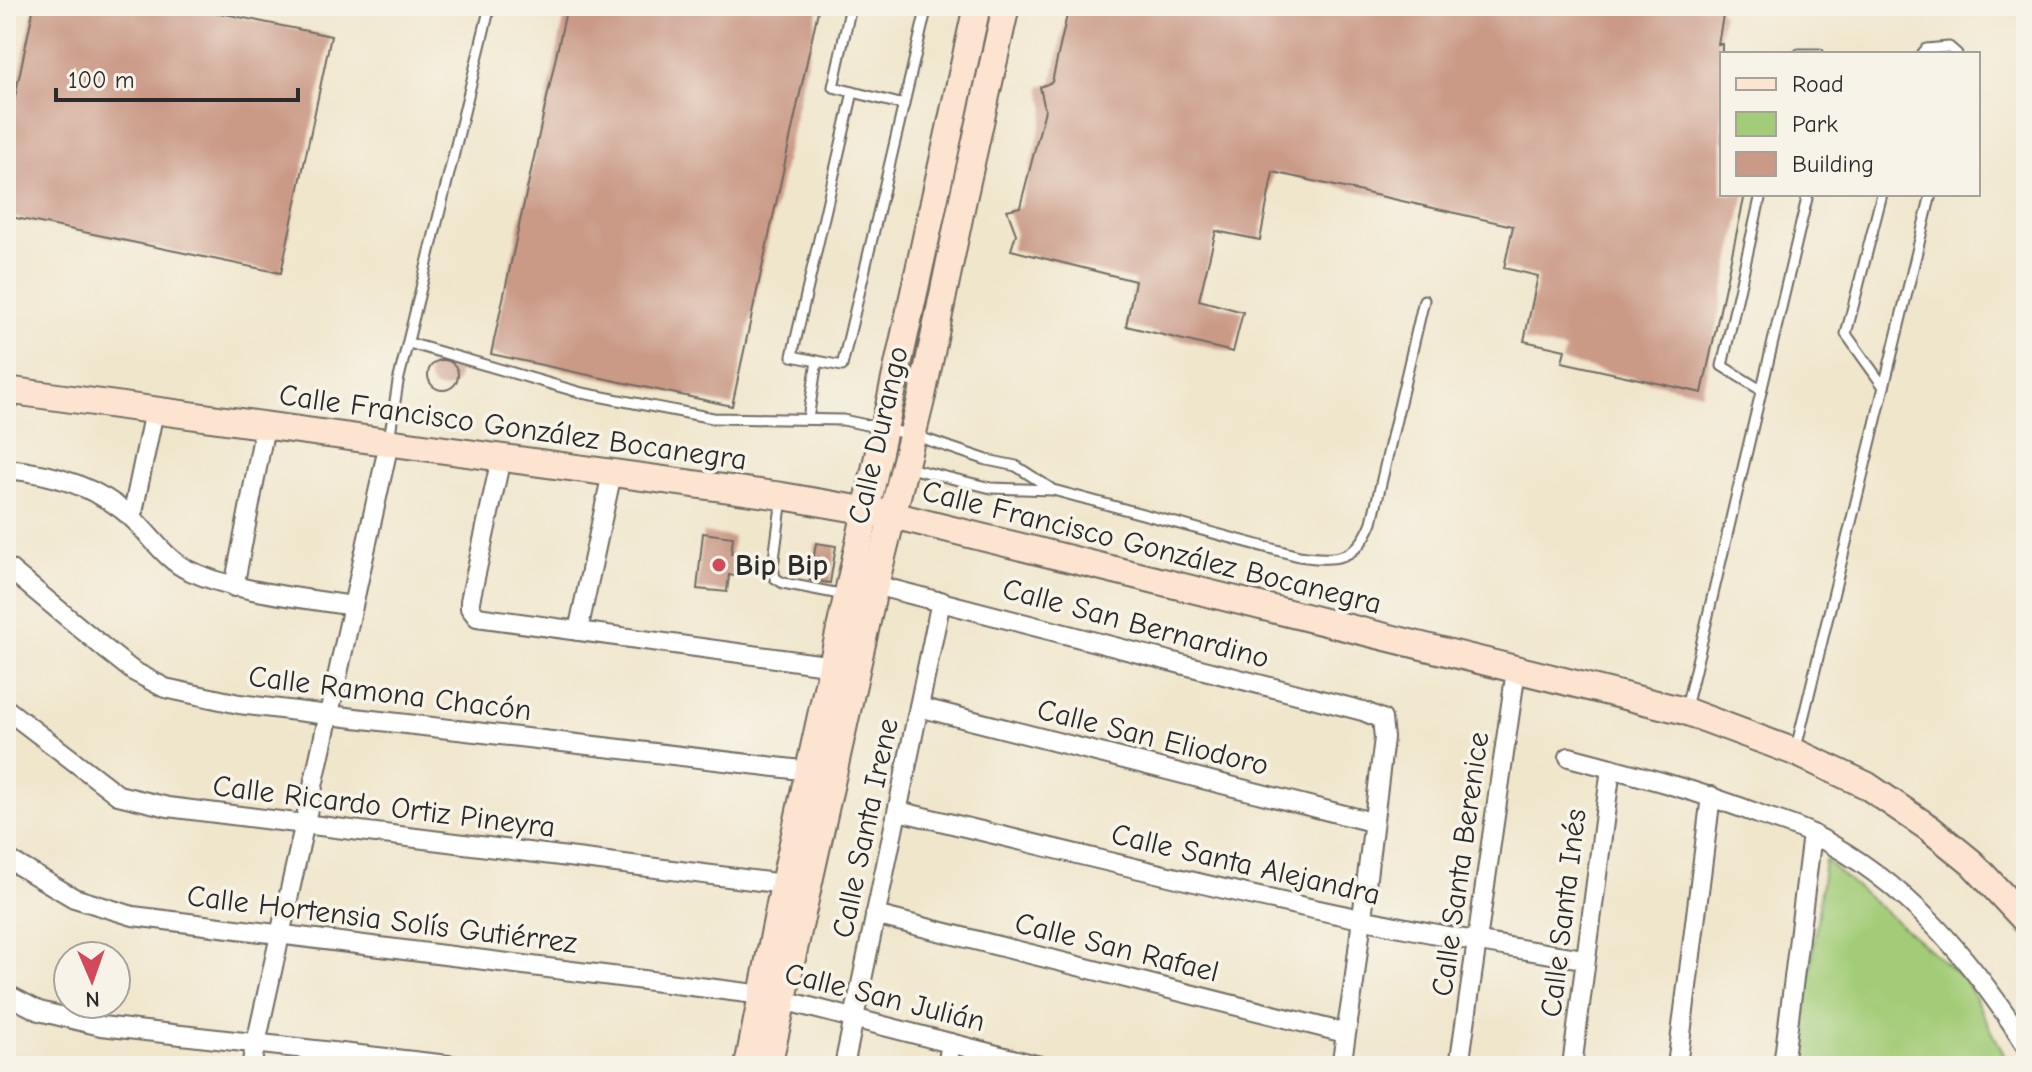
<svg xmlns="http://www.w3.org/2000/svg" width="2032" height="1072" viewBox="0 0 2032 1072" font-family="'Comic Neue',sans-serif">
<rect width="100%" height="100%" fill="#f7f3e8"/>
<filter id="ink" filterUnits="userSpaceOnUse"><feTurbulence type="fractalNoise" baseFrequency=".0125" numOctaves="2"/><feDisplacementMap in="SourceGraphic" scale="16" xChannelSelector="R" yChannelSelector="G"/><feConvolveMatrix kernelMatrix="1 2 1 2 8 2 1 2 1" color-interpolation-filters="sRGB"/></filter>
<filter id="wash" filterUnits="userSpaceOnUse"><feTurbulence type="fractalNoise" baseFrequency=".006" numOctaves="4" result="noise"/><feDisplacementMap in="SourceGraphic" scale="32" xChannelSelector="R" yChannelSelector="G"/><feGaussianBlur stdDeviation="1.8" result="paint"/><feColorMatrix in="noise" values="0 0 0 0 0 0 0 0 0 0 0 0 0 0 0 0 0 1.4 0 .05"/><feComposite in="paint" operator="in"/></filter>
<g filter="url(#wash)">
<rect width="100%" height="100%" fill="#f0e6cc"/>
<!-- green -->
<path fill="#a2cc77" stroke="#667c51" stroke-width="2" d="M 1825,860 L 1966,981 L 2010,1066 L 1798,1066 Z"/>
<g id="blocks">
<!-- building -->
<g fill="#ca9a87">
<path d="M 34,6 L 186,6 L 331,36 L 281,273 L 6,216 L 6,139 Z"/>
<path d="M 567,6 L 819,6 L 732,406 L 491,354 Z"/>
<path d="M 1069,6 L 1718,6 L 1723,16 L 1718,44 L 1722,44 L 1722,194 L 1745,194 L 1702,393 L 1562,362 L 1565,350 L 1524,341 L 1538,276 L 1504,268 L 1513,226 L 1273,172 L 1260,240 L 1216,231 L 1199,300 L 1243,312 L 1233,352 L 1126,326 L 1135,281 L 1011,250 L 1016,234 L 1007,210 L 1020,207 L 1045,110 L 1040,87 L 1052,82 Z"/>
<circle cx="443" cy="375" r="15"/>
<path d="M 703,533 L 733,537 L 731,554 L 739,555 L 736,576 L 729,575 L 727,592 L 697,589 Z"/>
<path d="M 816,543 L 836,546 L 830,583 L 810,580 Z"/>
</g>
</g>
</g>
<g filter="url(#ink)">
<use href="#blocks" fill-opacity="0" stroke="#706c63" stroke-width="2"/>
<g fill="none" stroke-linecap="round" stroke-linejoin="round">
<defs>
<g id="lane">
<path d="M 851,6 L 833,87 L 853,92 L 792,356 L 842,366 L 927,6"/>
<path d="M 1799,54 L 1819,54"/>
<path d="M 1922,54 L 1926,49 L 1949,47 L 1957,54"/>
<path d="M 853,92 L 904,105"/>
<path d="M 1882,194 L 1846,334 L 1884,387"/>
<path d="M 409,343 L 582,393 L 713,418 L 843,420 L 913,435 L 987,460 L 1016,466 L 1050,488"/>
<path d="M 1761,390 L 1722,366 L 1761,194"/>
<path d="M 808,419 L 817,361"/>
<path d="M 389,440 L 398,382 L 490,6"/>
<path d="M 909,468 L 991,488 L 1053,490 L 1299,556 C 1336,561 1357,561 1372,522 L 1424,300"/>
<path d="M 782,498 L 773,567 L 775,578 L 783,583 L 845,595"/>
<path d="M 1686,708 L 1808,194"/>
<path d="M 1796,748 L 1931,194"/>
</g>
<g id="street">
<path d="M 501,458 L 470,601 L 470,608 L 477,617 L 833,666"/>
<path d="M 6,469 C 52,473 96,486 131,517 C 150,534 165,560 190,571 C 240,593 299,597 353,606"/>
<path d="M 132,517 L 154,411"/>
<path d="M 6,566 L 109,652 L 133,671 L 165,688 L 239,704 L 329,715 L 810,771"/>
<path d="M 875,585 L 1363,711 L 1382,719 L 1384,738 L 1354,983 L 1341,1066"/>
<path d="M 234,587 L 265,426"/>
<path d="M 578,631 L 612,473"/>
<path d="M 919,707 L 1372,822"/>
<path d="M 6,709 L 118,795 L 168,807 L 784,884"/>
<path d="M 1569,757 C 1634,774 1699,791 1761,815 C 1778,821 1796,826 1812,834 C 1906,881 1971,959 2026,1045"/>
<path d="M 898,811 C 1126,865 1352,925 1584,959"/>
<path d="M 6,858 L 74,898 L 133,916 L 763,995 L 1040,1066"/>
<path d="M 875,915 L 1345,1033"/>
<path d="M 6,994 L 39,1011 L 101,1026 L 457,1066"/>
<path d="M 251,1066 L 389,443"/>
<path d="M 844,1066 L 941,601"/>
<path d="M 947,1066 L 951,1043"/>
<path d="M 1459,1066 L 1516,670"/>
<path d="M 1572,1066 L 1611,768"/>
<path d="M 1677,1066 L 1711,796"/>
<path d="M 1783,1066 L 1812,834"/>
</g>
<g id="secondary">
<path d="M 6,390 L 782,496 L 892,515 L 1685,711 L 1795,752 L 1866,785 L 1929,828 L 1972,863 L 2026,921"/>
<path d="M 748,1066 L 784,884 L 977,6"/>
<path d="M 768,1066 L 875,585 L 922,396 L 963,199 L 1006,6"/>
</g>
</defs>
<!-- lane casing -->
<use href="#lane" stroke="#706c63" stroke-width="13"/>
<!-- street casing -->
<use href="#street" stroke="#706c63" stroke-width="22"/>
<!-- secondary casing -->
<use href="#secondary" stroke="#706c63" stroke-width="30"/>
<!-- lane -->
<use href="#lane" stroke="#fff" stroke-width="9"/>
<!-- street -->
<use href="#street" stroke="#fff" stroke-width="18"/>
<!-- secondary -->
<use href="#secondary" stroke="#fde4d0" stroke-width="26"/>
</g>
</g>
<!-- markers -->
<circle fill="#d1495b" stroke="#f7f3e8" stroke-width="3" cx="719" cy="565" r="8"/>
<g text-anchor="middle" stroke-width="7" stroke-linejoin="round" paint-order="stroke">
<!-- street labels -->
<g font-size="30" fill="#2b2b2b" stroke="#f7f3e8">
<text transform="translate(513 427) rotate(8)" y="10">Calle Francisco González Bocanegra</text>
<text transform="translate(878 435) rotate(-77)" y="10">Calle Durango</text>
<text transform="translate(1152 547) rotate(14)" y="10">Calle Francisco González Bocanegra</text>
<text transform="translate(1136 623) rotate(15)" y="10">Calle San Bernardino</text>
<text transform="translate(390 693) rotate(7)" y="10">Calle Ramona Chacón</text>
<text transform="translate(1153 737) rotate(14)" y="10">Calle San Eliodoro</text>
<text transform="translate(384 806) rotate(7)" y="10">Calle Ricardo Ortiz Pineyra</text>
<text transform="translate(865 828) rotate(-78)" y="10">Calle Santa Irene</text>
<text transform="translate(1246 864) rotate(13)" y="10">Calle Santa Alejandra</text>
<text transform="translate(1460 864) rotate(-82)" y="10">Calle Santa Berenice</text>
<text transform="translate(1563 913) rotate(-83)" y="10">Calle Santa Inés</text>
<text transform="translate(382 919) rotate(7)" y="10">Calle Hortensia Solís Gutiérrez</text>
<text transform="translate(1117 947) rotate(14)" y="10">Calle San Rafael</text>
<text transform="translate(885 997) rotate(14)" y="10">Calle San Julián</text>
</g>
<!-- poi labels -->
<g font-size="30" font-weight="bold" fill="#2b2b2b" stroke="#f7f3e8" text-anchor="start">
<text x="735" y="575">Bip Bip</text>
</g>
</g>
<!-- margin -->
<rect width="2032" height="1072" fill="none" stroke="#f7f3e8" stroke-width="32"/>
<!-- legend -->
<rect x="1720" y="52" width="260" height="144" fill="#f7f3e8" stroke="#a5a39c" stroke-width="2"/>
<rect x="1736" y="78" width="40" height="12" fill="#fde4d0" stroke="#a5a39c" stroke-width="2"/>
<text x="1792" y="92" font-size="24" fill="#2b2b2b">Road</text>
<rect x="1736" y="112" width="40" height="24" fill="#a2cc77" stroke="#a5a39c" stroke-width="2"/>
<text x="1792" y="132" font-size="24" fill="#2b2b2b">Park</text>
<rect x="1736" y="152" width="40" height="24" fill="#ca9a87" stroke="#a5a39c" stroke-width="2"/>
<text x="1792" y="172" font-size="24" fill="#2b2b2b">Building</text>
<!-- north arrow -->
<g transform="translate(92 980) rotate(178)"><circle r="38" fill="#f7f3e8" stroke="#a5a39c" stroke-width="2"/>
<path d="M0-6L14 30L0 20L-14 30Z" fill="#d1495b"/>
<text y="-12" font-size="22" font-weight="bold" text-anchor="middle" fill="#2b2b2b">N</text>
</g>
<!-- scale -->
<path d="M56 88v12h242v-12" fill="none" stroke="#2b2b2b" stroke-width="4"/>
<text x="68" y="88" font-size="24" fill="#2b2b2b" stroke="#f7f3e8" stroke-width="6" paint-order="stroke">100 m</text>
</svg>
